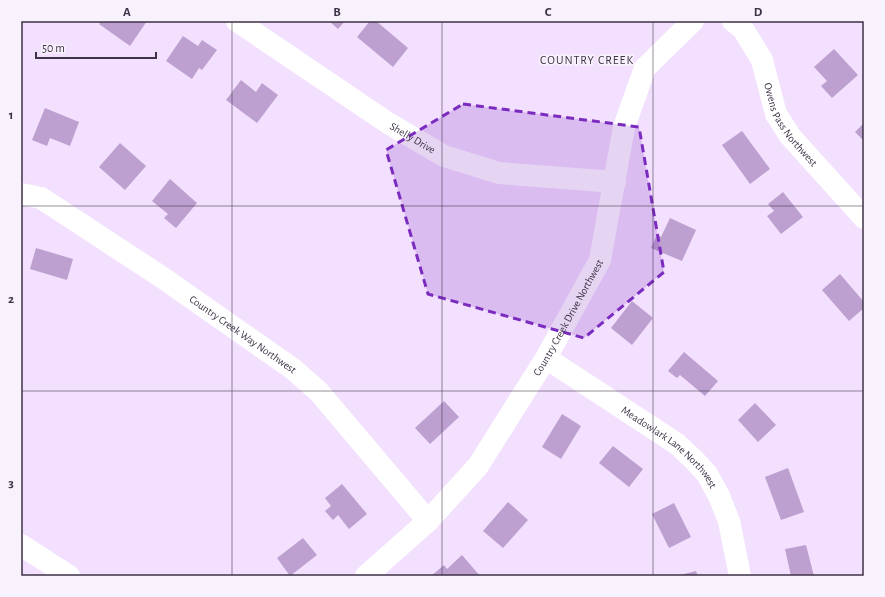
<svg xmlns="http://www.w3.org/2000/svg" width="885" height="597" viewBox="0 0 885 597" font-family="'Alegreya Sans',sans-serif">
<rect width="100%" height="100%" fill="#f2e0fe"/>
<!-- building -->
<g fill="#bda0cf">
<path d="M 102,21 L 147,21 L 130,46 L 99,24 Z"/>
<path d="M 329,21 L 345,21 L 338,29 Z"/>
<path d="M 370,21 L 376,21 L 408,48 L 393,67 L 357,37 Z"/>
<path d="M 183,36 L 198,46 L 202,40 L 217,50 L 202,70 L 199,68 L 192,79 L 166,61 Z"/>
<path d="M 834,49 L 858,75 L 832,98 L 821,86 L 827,81 L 814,67 Z"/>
<path d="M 241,80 L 256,92 L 262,83 L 278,95 L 257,123 L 226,100 Z"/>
<path d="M 45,108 L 79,122 L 70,146 L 50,138 L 47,146 L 32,140 Z"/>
<path d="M 864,123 L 864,141 L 855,132 Z"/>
<path d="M 742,131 L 770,169 L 750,184 L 722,145 Z"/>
<path d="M 120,143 L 146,166 L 125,190 L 99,167 Z"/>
<path d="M 170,179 L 197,203 L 176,228 L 164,218 L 168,214 L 152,201 Z"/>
<path d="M 783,192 L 803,217 L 781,234 L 767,216 L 774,211 L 768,204 Z"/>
<path d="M 670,218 L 696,230 L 682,261 L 651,248 L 657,235 L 661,237 Z"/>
<path d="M 36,248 L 73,259 L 67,280 L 30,269 Z"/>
<path d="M 840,274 L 864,302 L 864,308 L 849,321 L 822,290 Z"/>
<path d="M 632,301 L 653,318 L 632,345 L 611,328 Z"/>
<path d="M 684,352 L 718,381 L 705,396 L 680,375 L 677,378 L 668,371 Z"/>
<path d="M 444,401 L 459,417 L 430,444 L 415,428 Z"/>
<path d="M 755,403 L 776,425 L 758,442 L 738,420 Z"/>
<path d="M 562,414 L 581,426 L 561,459 L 542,447 Z"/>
<path d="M 613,446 L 643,469 L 629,487 L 599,463 Z"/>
<path d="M 788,468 L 804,512 L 781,520 L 765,477 Z"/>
<path d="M 342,484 L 367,514 L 349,529 L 338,515 L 333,520 L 325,511 L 331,506 L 325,498 Z"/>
<path d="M 508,502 L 528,520 L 503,548 L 483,531 Z"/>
<path d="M 674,503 L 691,537 L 669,548 L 652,514 Z"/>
<path d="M 303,538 L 317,555 L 290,576 L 277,558 Z"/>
<path d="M 806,545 L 814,576 L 791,576 L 785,549 Z"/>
<path d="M 462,555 L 480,576 L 431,576 L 444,565 L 447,569 Z"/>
<path d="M 696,571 L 698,576 L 680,576 L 680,575 Z"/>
</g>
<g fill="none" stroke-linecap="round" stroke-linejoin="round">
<!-- minor -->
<g stroke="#fff" stroke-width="22">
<path id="s1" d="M 237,21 L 388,123 L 444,156 L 499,173 L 615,182"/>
<path id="s2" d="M 733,21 L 743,29 L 762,60 L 776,114 L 790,136 L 864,218"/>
<path id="s3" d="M 21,194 L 41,198 L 163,278 L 293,369 L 319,392 L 428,521"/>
<path id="s4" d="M 546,358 L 677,444 L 694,460 L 707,474 L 719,496 L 729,521 L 740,576"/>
<path d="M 21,545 L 69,576"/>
<path id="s5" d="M 366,576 L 428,521 L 478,466 L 546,358 L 600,260 L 624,127 L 645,68 L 693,21"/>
</g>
</g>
<!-- marked area -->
<path fill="#7b2cbf" fill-opacity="0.2" stroke="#7b2cbf" stroke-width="3" stroke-dasharray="8 5" stroke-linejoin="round" d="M 463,104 L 639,127 L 664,272 L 584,338 L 428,294 L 386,150 Z"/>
<!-- grid -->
<path fill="none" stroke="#3e3246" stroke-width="1" stroke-opacity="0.55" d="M 232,21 L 232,576M 442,21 L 442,576M 653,21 L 653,576M 21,206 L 864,206M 21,391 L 864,391"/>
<g text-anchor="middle" stroke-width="3.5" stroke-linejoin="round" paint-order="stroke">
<!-- street labels -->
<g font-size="11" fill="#3e3246" stroke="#f8f2fc">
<text dy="4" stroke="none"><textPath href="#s2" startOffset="121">Owens Pass Northwest</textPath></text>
<text dy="4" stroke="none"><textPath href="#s1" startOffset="211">Shelly Drive</textPath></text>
<text dy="4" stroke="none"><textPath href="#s5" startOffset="331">Country Creek Drive Northwest</textPath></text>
<text dy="4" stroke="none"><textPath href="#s3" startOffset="264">Country Creek Way Northwest</textPath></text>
<text dy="4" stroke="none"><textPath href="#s4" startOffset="153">Meadowlark Lane Northwest</textPath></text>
</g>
<!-- neighbourhood labels -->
<g font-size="12" letter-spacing="1" fill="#3e3246" stroke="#f8f2fc">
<text x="587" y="64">COUNTRY CREEK</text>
</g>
</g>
<!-- border -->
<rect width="885" height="597" fill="none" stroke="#f8f2fc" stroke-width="44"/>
<!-- scale -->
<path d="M36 52v6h120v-6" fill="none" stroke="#3e3246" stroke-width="2"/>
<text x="42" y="52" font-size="12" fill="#3e3246" stroke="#f8f2fc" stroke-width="3" paint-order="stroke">50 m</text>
<rect x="22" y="22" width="841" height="553" fill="none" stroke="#3e3246" stroke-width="1.5"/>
<g font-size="13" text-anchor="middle" font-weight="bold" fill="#3e3246">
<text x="127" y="16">A</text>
<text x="337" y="16">B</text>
<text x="548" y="16">C</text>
<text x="758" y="16">D</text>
<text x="11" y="119">1</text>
<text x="11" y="303">2</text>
<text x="11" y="487">3</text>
</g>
</svg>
